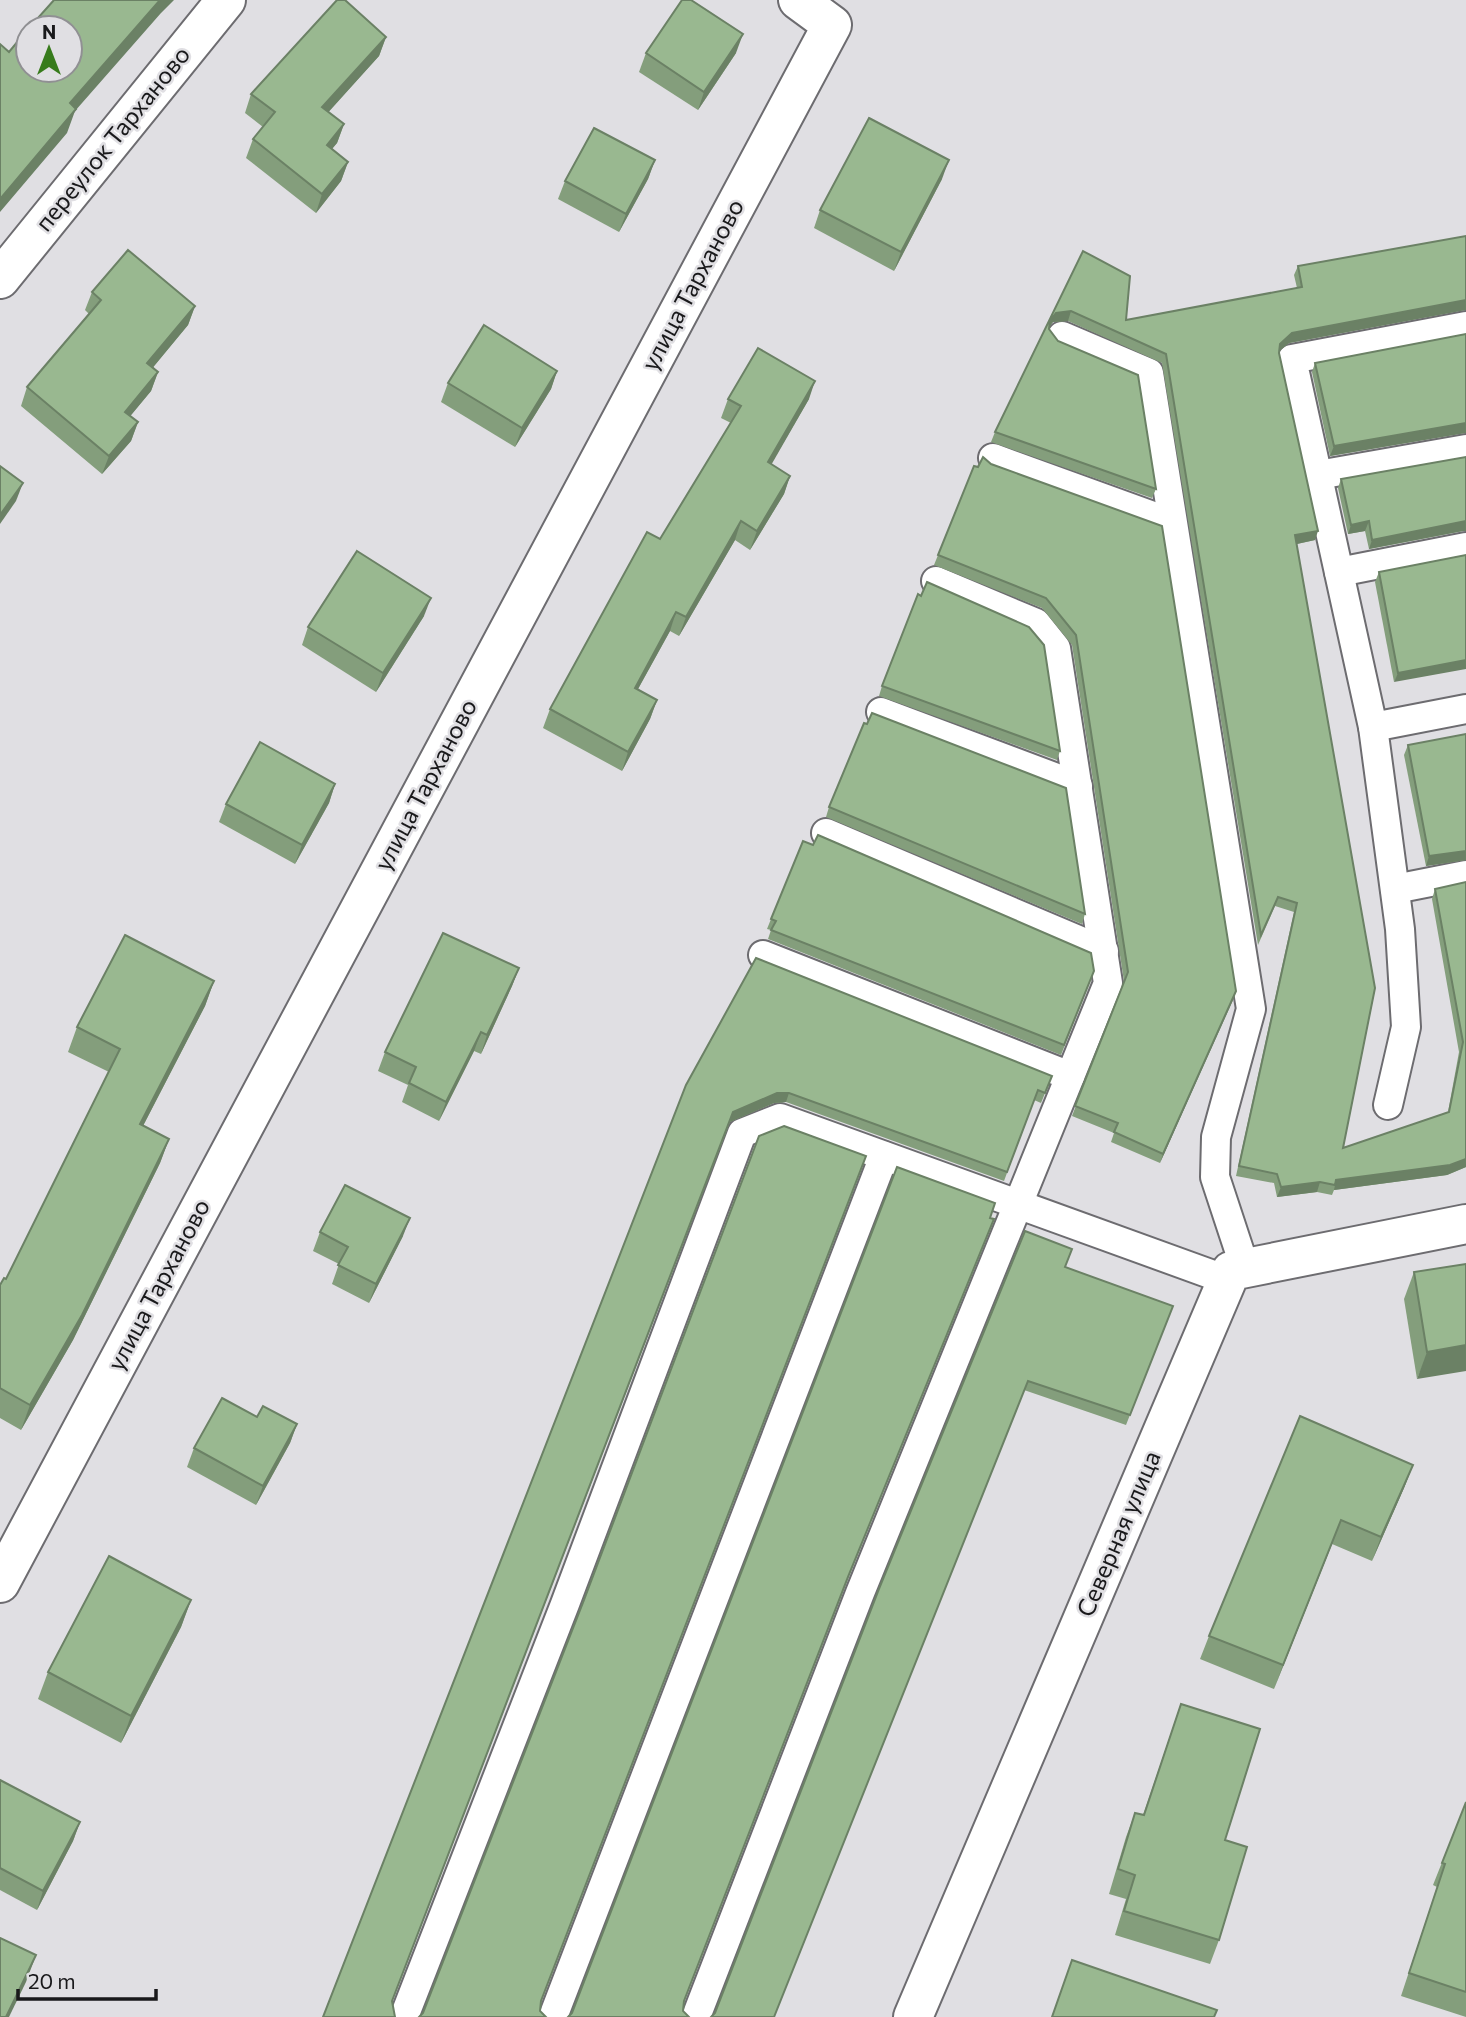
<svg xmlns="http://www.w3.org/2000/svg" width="1466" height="2017" viewBox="0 0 1466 2017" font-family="Commissioner,sans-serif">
<rect width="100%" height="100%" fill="#e0dfe3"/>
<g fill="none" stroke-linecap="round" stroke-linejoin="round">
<defs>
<g id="lane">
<path d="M 1062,336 L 1149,373 L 1251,1009 L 1216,1137 L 1215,1177 L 1245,1268"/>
<path d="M 993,458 L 1172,523"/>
<path d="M 1318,475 L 1466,449"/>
<path d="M 1339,572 L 1466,547"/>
<path d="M 881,712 L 1078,786"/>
<path d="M 1373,727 L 1292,359 L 1466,326"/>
<path d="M 826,833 L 1104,951"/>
<path d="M 1395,889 L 1466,875"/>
<path d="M 763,955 L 1070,1076"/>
<path d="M 1388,1105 L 1406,1027 L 1400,929 L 1373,727 L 1466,709"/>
<path d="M 404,2017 L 565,1604 L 742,1133 L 780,1118 L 1227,1280"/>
<path d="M 553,2017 L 884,1156"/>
<path d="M 696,2017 L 860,1593 L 1108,983 L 1056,648 L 1036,623 L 936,581"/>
</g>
<g id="street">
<path d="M 0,279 L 226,0"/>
<path d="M 0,1583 L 832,25 L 798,0"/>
<path d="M 913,2017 L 1231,1271 L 1466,1224"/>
</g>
</defs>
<!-- lane casing -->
<use href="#lane" stroke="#6d6c70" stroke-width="32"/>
<!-- street casing -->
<use href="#street" stroke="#6d6c70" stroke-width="42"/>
<!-- lane -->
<use href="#lane" stroke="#fff" stroke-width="28"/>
<!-- street -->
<use href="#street" stroke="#fff" stroke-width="38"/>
</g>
<!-- wall -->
<g fill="#849e7c">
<path d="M 386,37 L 379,56 L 328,112 L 344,124 L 337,143 L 331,149 L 348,162 L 341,181 L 316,213 L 246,158 L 253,139 L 263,127 L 245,113 L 251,94 Z"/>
<path d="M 646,53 L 736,53 L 698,110 L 639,72 Z"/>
<path d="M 655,160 L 648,179 L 619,232 L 558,199 L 565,181 Z"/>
<path d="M 942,179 L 894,271 L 814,228 L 820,210 Z"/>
<path d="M 1083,251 L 1126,320 L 1297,288 L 1294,275 L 1298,266 L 1463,310 L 1289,343 L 1279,351 L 1279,353 L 1315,540 L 1297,544 L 1343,1148 L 1448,1112 L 1459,1052 L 1432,899 L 1435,889 L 1466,882 L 1466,1167 L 1447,1175 L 1334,1190 L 1332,1195 L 1317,1192 L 1277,1197 L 1274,1183 L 1236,1176 L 1294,912 L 1275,906 L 1258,945 L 1162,363 L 1068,321 L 1053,322 L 1049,326 L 1049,329 L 1156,489 L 1152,498 L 991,442 L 995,432 Z"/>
<path d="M 92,292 L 195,306 L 188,325 L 153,367 L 158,372 L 151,391 L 130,416 L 138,422 L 131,441 L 102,474 L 21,406 L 27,387 L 89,314 L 85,310 Z"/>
<path d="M 1315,363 L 1463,433 L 1330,456 L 1312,372 Z"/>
<path d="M 557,371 L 551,389 L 515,447 L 441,402 L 448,383 Z"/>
<path d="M 728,399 L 809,399 L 771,464 L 790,476 L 784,494 L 750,550 L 735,540 L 679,636 L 670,631 L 638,689 L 657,700 L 650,719 L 622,771 L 543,728 L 550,709 L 660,539 L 731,423 L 721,418 Z"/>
<path d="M 1466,457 L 1466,531 L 1463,531 L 1369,549 L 1365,531 L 1348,534 L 1338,488 L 1341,479 Z"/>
<path d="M 991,464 L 1162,526 L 1236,991 L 1160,1163 L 1111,1142 L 1114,1133 L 1072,1116 L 1124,981 L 1072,645 L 1042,608 L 934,565 L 974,466 L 978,467 Z"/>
<path d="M 1466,555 L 1394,682 L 1375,582 L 1379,572 Z"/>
<path d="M 424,616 L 376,692 L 302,645 L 308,627 Z"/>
<path d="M 882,686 L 1060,751 L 1057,760 L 879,696 Z"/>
<path d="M 1408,745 L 1466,860 L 1426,866 L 1404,755 Z"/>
<path d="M 335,784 L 329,803 L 295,864 L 219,822 L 226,804 Z"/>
<path d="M 829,807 L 1085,914 L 1082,924 L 826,817 Z"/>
<path d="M 771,919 L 1094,971 L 1061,1055 L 768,939 L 771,930 L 767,929 Z"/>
<path d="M 519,968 L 512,986 L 481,1054 L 474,1051 L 439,1121 L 402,1102 L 408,1085 L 378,1071 L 385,1052 Z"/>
<path d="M 214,981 L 205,1006 L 143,1126 L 169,1139 L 160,1163 L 73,1340 L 21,1430 L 0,1418 L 0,1285 L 6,1279 L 109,1072 L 68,1052 L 77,1027 Z"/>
<path d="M 1052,1076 L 1041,1103 L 1034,1100 L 1004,1181 L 786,1102 L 774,1103 L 730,1122 L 392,2002 L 323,2017 L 686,1085 Z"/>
<path d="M 320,1232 L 403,1236 L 369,1303 L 332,1284 L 339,1264 L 313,1251 Z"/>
<path d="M 1466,1264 L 1417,1379 L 1404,1299 L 1414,1272 Z"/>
<path d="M 1065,1267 L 1173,1306 L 1126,1425 L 1024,1390 L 715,2013 Z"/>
<path d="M 1300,1416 L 1413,1465 L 1404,1488 L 1372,1561 L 1332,1544 L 1274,1689 L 1200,1659 L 1209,1636 Z"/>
<path d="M 257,1417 L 297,1424 L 290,1443 L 256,1505 L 187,1467 L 194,1448 Z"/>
<path d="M 191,1600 L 181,1627 L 121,1743 L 38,1699 L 48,1672 Z"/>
<path d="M 1181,1704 L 1225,1840 L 1219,1940 L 1210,1964 L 1115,1935 L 1126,1899 L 1109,1894 L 1126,1837 L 1135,1813 L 1143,1815 Z"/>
<path d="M 0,1780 L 80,1822 L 73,1841 L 37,1910 L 0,1890 Z"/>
<path d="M 1466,1802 L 1466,2017 L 1401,1996 L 1437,1887 L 1433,1885 Z"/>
</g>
<!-- shaded-wall -->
<g fill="#6b8165">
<path d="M 160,0 L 174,0 L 161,13 L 75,111 L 67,133 L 0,212 L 0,199 L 70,103 Z"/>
<path d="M 743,34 L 736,53 L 698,110 L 704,92 Z"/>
<path d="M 386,37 L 379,56 L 316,126 L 322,107 Z"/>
<path d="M 344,124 L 337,143 L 320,164 L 327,145 Z"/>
<path d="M 655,160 L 648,179 L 619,232 L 626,214 Z"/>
<path d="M 949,160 L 942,179 L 894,271 L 901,252 Z"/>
<path d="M 348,162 L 341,181 L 316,213 L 322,194 Z"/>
<path d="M 1466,300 L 1466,310 L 1289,343 L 1277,353 L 1280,344 L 1292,333 Z"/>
<path d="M 195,306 L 188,325 L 141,382 L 147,363 Z"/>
<path d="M 1071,311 L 1068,321 L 1053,322 L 1047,330 L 1050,321 L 1056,313 Z"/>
<path d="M 557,371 L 551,389 L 515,447 L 522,428 Z"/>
<path d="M 158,372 L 151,391 L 118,431 L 125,412 Z"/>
<path d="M 815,381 L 809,399 L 762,481 L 768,462 Z"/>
<path d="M 138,422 L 131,441 L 102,474 L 109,456 Z"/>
<path d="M 1466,423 L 1466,433 L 1330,456 L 1334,446 Z"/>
<path d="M 790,476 L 784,494 L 750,550 L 757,531 Z"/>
<path d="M 23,483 L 16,501 L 0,524 L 0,515 Z"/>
<path d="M 741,521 L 735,540 L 679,636 L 686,617 Z"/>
<path d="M 1369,521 L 1365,531 L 1348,534 L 1351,525 Z"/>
<path d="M 1466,521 L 1466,531 L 1463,531 L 1369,549 L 1372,540 Z"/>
<path d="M 1318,531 L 1315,540 L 1292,545 L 1295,535 Z"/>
<path d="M 431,598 L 424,616 L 376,692 L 383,673 Z"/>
<path d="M 676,612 L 670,631 L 628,707 L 635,688 Z"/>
<path d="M 1466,660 L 1466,669 L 1394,682 L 1398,673 Z"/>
<path d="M 657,700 L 650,719 L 622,771 L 628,752 Z"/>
<path d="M 335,784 L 329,803 L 295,864 L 302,845 Z"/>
<path d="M 1466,851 L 1466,860 L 1426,866 L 1429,856 Z"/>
<path d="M 519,968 L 512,986 L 481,1054 L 487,1035 Z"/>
<path d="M 214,981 L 205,1006 L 131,1149 L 140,1124 Z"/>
<path d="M 1236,991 L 1233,1000 L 1160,1163 L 1163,1154 Z"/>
<path d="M 481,1032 L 474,1051 L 439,1121 L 446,1102 Z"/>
<path d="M 777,1093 L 789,1093 L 786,1102 L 774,1103 L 730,1122 L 733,1112 Z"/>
<path d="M 169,1139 L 160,1163 L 73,1340 L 21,1430 L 30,1405 Z"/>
<path d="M 1466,1159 L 1466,1167 L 1447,1175 L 1334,1190 L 1336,1180 Z"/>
<path d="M 1320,1182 L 1317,1192 L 1277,1197 L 1281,1187 Z"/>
<path d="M 410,1218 L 403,1236 L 369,1303 L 376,1284 Z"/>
<path d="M 1466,1345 L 1466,1371 L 1417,1379 L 1427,1352 Z"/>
<path d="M 297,1424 L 290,1443 L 256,1505 L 263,1486 Z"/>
<path d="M 1413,1465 L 1404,1488 L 1372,1561 L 1381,1537 Z"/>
<path d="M 1341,1520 L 1332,1544 L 1274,1689 L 1283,1665 Z"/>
<path d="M 191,1600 L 181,1627 L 121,1743 L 131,1716 Z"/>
<path d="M 80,1822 L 73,1841 L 37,1910 L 43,1891 Z"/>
<path d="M 36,1955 L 26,1982 L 9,2017 L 6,2017 Z"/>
</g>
<!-- building -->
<g fill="#99b890" stroke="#6b8165" stroke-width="2">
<path d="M 54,0 L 160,0 L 70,103 L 76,109 L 0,199 L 0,44 L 9,52 L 28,29 L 28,70 L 70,70 L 70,28 L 29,28 Z"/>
<path d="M 337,0 L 345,0 L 386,37 L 322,107 L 344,124 L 327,145 L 348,162 L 322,194 L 253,139 L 275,112 L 251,94 Z"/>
<path d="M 682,0 L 691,0 L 743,34 L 704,92 L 646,53 Z"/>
<path d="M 869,118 L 949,160 L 901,252 L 820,210 Z"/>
<path d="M 594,128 L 655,160 L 626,214 L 565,181 Z"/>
<path d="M 1466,236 L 1466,300 L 1292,333 L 1280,344 L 1279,353 L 1318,531 L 1295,535 L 1375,988 L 1343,1148 L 1449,1112 L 1463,1042 L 1435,889 L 1466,882 L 1466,1159 L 1450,1165 L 1336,1180 L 1335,1185 L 1320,1182 L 1281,1187 L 1277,1174 L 1239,1166 L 1297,903 L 1278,897 L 1261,935 L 1166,354 L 1071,311 L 1056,313 L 1050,321 L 1049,329 L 1058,341 L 1138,375 L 1156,489 L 995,432 L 1083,251 L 1130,276 L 1126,320 L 1302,287 L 1298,266 Z"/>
<path d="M 128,250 L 195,306 L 147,363 L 158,372 L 125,412 L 138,422 L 109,456 L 27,387 L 101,300 L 92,292 Z"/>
<path d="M 484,325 L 557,371 L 522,428 L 448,383 Z"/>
<path d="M 1466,334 L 1466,423 L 1334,446 L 1315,363 Z"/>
<path d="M 758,348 L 815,381 L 768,462 L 790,476 L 757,531 L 741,521 L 686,617 L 676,612 L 635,688 L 657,700 L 628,752 L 550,709 L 647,532 L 660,539 L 741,406 L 728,399 Z"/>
<path d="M 983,457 L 991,464 L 1162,526 L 1236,991 L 1163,1154 L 1114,1132 L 1118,1123 L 1075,1106 L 1128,972 L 1076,635 L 1046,598 L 938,555 L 974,466 L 978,467 Z"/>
<path d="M 1466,457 L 1466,521 L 1372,540 L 1369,521 L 1351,525 L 1341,479 Z"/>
<path d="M 0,466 L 23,483 L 0,515 Z"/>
<path d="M 357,551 L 431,598 L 383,673 L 308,627 Z"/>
<path d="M 1466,555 L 1466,660 L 1398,673 L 1379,572 Z"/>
<path d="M 927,582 L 1029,627 L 1044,645 L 1060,751 L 882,686 L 918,594 L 921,596 Z"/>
<path d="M 872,713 L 1066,788 L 1085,914 L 829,807 L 864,723 L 867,724 Z"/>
<path d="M 1466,734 L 1466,851 L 1429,856 L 1408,745 Z"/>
<path d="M 260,742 L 335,784 L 302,845 L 226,804 Z"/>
<path d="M 818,835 L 1091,953 L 1094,971 L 1064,1045 L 771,930 L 776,921 L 771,919 L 803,841 L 813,845 Z"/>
<path d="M 443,933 L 519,968 L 487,1035 L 481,1032 L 446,1102 L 409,1083 L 416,1067 L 385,1052 Z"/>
<path d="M 125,935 L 214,981 L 140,1124 L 169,1139 L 82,1315 L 30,1405 L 0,1388 L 0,1285 L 4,1278 L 6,1279 L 120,1049 L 77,1027 Z"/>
<path d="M 756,958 L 1052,1076 L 1045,1093 L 1038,1090 L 1007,1172 L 789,1093 L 777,1093 L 733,1112 L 392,2001 L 395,2017 L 323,2017 L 686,1085 Z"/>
<path d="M 784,1126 L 866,1156 L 541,2001 L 540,2011 L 546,2017 L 419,2017 L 423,2013 L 584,1600 L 759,1136 Z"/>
<path d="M 897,1167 L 995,1203 L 990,1218 L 994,1219 L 848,1577 L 684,2001 L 683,2011 L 689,2017 L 568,2017 L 572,2013 Z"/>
<path d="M 345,1185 L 410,1218 L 376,1284 L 338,1265 L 348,1247 L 320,1232 Z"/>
<path d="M 1025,1231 L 1072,1249 L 1065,1267 L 1173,1306 L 1130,1415 L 1028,1381 L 774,2017 L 711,2017 L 715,2013 L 879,1589 Z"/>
<path d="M 1466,1264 L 1466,1345 L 1427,1352 L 1414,1272 Z"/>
<path d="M 222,1398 L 257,1417 L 263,1406 L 297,1424 L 263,1486 L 194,1448 Z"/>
<path d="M 1300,1416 L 1413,1465 L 1381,1537 L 1341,1520 L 1283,1665 L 1209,1636 Z"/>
<path d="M 109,1556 L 191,1600 L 131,1716 L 48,1672 Z"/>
<path d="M 1181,1704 L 1260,1729 L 1225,1840 L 1247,1847 L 1219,1940 L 1124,1911 L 1135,1875 L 1118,1869 L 1135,1813 L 1144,1815 Z"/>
<path d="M 0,1780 L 80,1822 L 43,1891 L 0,1868 Z"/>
<path d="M 1466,1802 L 1466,1992 L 1409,1973 L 1445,1864 L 1442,1863 Z"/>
<path d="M 0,1938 L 36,1955 L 6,2017 L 0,2017 Z"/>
<path d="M 1072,1960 L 1217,2010 L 1214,2017 L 1052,2017 Z"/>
</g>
<g text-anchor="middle" stroke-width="5" stroke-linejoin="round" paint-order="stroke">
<!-- street labels -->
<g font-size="24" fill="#19191b" stroke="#e0dfe3">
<text transform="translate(113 139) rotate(-51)" y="8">переулок Тарханово</text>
<text transform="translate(693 285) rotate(-62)" y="8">улица Тарханово</text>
<text transform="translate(426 785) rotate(-62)" y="8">улица Тарханово</text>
<text transform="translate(159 1285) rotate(-62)" y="8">улица Тарханово</text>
<text transform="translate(1119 1534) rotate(-67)" y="8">Северная улица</text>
</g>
</g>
<!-- north arrow -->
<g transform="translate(49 49)"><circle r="33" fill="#e0dfe3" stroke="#909093" stroke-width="2"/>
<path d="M0-5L12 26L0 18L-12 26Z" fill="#377b1c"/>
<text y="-10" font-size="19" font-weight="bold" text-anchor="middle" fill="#19191b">N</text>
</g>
<!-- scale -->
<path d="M18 1989v10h138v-10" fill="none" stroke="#19191b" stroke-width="3.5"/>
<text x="28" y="1989" font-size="21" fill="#19191b" stroke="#e0dfe3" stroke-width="5" paint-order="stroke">20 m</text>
</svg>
